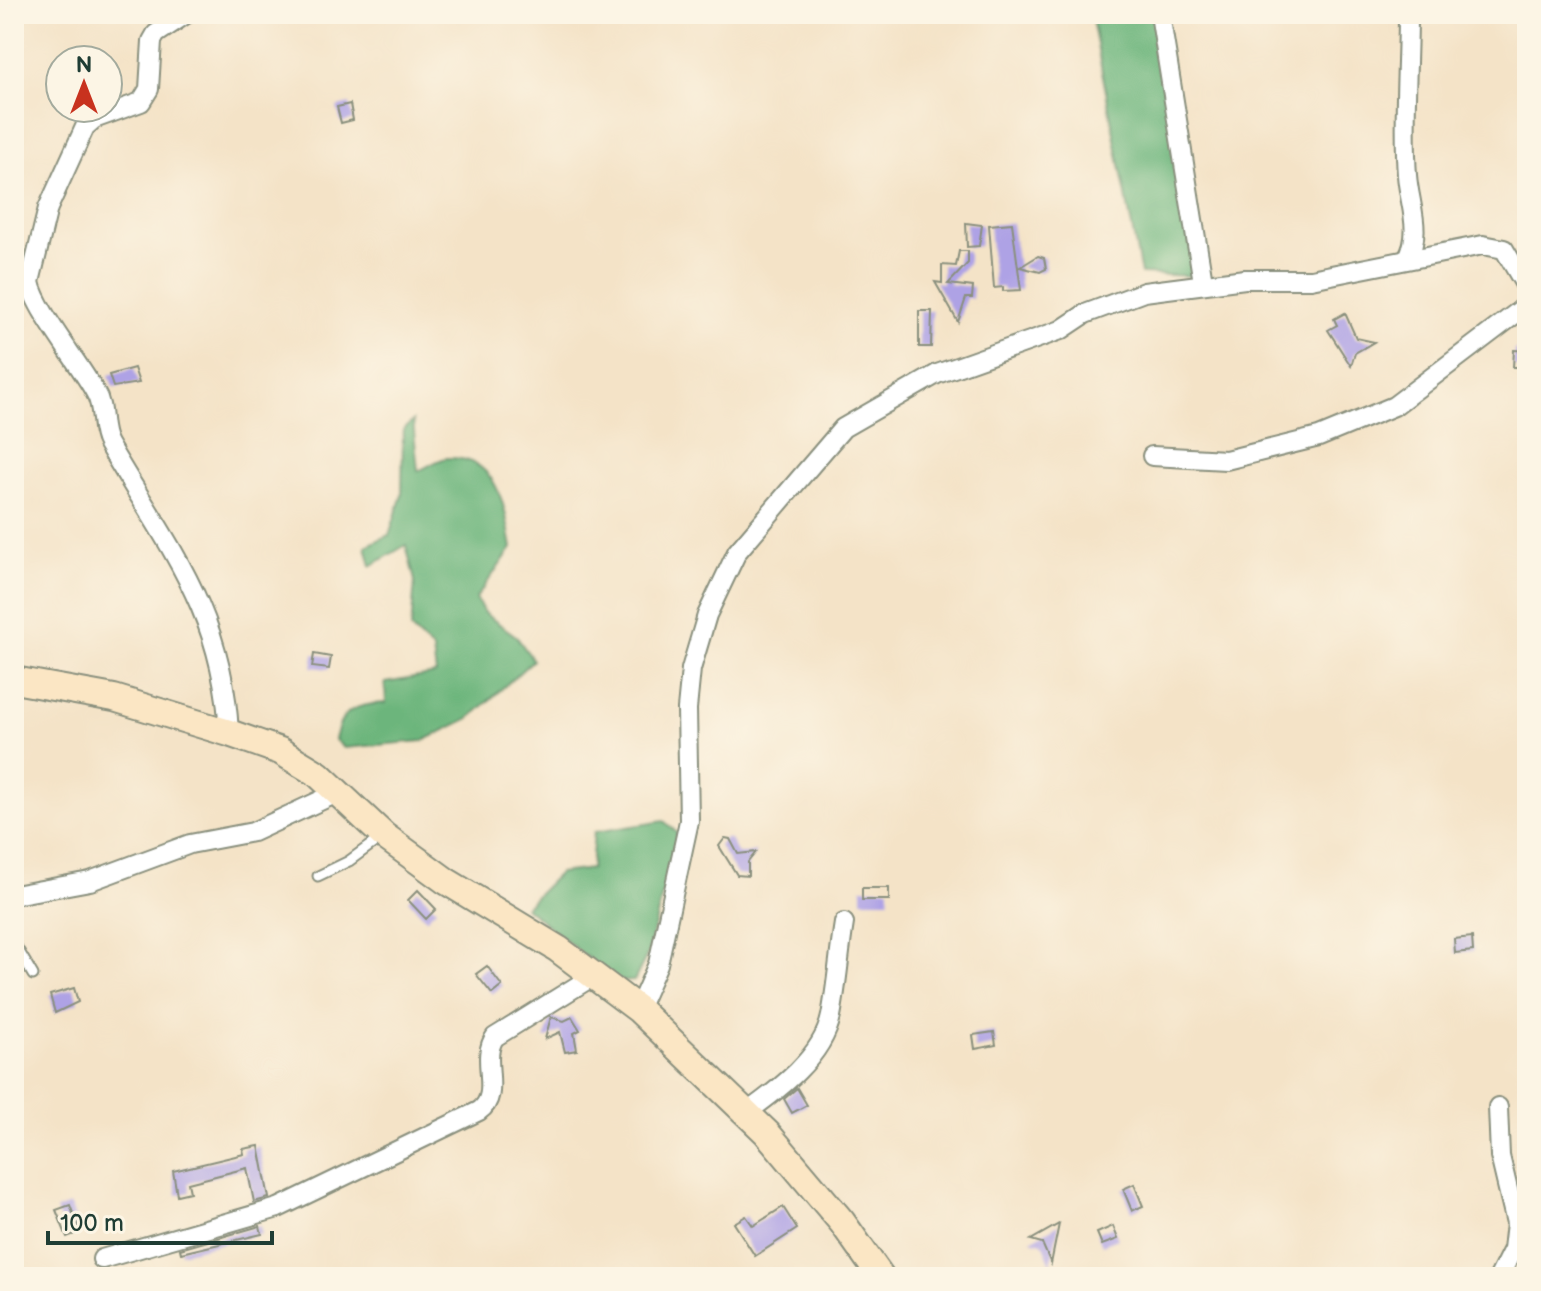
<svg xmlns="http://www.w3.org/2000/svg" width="1541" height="1291" viewBox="0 0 1541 1291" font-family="'Balsamiq Sans',sans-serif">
<rect width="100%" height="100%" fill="#fcf5e5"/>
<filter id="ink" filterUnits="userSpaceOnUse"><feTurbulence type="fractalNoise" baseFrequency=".0125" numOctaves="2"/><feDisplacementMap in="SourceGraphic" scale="16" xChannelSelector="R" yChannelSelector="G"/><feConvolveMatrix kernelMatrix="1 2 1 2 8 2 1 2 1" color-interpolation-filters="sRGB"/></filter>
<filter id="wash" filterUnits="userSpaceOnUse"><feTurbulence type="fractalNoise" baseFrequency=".006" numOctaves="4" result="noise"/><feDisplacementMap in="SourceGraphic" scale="32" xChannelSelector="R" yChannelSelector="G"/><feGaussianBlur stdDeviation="1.8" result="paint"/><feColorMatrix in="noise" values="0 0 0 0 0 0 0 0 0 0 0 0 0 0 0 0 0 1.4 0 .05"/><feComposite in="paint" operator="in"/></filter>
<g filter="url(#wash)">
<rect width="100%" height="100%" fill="#f4e3c7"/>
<!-- forest -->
<g fill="#6cb57c" stroke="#467958" stroke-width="2">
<path d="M 1091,14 L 1155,14 L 1195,276 L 1141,274 Z"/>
<path d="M 413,421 L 418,471 C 426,468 438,459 447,458 C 499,455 505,509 512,548 L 476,598 L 484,613 L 516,636 L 533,660 L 470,718 L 423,741 L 344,748 L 335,740 C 341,708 356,705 386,703 L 385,683 L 436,674 L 433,650 L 411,629 L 415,581 L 406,545 L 371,566 L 366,546 L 389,535 L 402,495 L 403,430 Z"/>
<path d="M 664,821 L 677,833 L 648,953 L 634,981 L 617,982 L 525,907 L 559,873 L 591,869 L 594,832 Z"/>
</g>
<g id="blocks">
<!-- building -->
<g fill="#aea2e5">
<path d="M 350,104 L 353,120 L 341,123 L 337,107 Z"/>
<path d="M 966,223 L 982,225 L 979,246 L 967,247 Z"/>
<path d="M 1012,223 L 1021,290 L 1003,291 L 1003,287 L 994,288 L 989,225 Z"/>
<path d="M 959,251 L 968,251 L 968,263 L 948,284 L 973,287 L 972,298 L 966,298 L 958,322 L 935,282 L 942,283 L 942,265 L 956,266 Z"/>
<path d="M 1038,256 L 1044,258 L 1046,269 L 1040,272 L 1020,267 Z"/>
<path d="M 919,311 L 932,311 L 931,347 L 919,347 Z"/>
<path d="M 1345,313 L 1356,338 L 1374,342 L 1355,353 L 1351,366 L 1328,330 L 1337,325 L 1334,319 Z"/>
<path d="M 1514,350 L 1527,351 L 1527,367 L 1513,367 Z"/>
<path d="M 134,368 L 139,383 L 113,387 L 109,375 Z"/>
<path d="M 314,654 L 331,657 L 329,669 L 312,667 Z"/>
<path d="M 725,838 L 730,839 L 738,854 L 756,852 L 748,862 L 748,876 L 737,875 L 719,846 Z"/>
<rect x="862" y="888" width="27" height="12"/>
<path d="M 418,890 L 436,909 L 426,919 L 408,900 Z"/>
<path d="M 1472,937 L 1473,951 L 1455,953 L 1454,939 Z"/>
<path d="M 487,966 L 502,986 L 492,994 L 476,974 Z"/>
<path d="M 74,988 L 78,1002 L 55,1013 L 50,995 Z"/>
<path d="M 551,1017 L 564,1021 L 572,1017 L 580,1030 L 574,1033 L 577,1050 L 565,1052 L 560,1032 L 545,1039 Z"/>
<path d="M 994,1032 L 996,1045 L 975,1049 L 973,1035 Z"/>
<path d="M 797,1088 L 807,1105 L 792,1113 L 784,1099 Z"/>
<path d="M 259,1146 L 269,1198 L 254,1202 L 247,1168 L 188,1183 L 190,1192 L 177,1195 L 173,1171 L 244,1154 L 243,1149 Z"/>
<path d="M 1134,1184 L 1143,1206 L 1132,1211 L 1123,1189 Z"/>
<path d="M 70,1205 L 80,1232 L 67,1237 L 56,1210 Z"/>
<path d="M 783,1207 L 797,1229 L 755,1256 L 734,1223 L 746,1216 L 753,1226 Z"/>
<path d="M 1059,1224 L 1051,1264 L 1042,1243 L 1031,1240 Z"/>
<path d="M 260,1226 L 262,1234 L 181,1253 L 180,1249 Z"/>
<path d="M 1113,1226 L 1118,1239 L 1102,1245 L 1097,1233 Z"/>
</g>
</g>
</g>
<g filter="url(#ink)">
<use href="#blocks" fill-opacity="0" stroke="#8a907e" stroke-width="2"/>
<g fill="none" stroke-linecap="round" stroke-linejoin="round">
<defs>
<g id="lane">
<path d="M 318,876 L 349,861 L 383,836"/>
<path d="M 14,943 L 33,975"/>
</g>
<g id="street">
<path d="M 186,14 L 156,34 L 152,41 L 149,89 L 141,102 L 94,119 L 85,127 L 48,208 L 30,282 C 35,309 80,364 95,392 C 105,408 99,428 108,444 C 166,544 223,610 229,733"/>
<path d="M 1160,14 L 1203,282"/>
<path d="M 1407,259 C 1423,232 1409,204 1407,175 C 1403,122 1408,67 1408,14"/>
<path d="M 1152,456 L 1226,460 L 1319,437 L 1394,406 L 1527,305"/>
<path d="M 14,895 L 90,881 L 190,844 L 253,832 L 339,792"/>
<path d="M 638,1009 L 658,964 L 689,821 L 687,709 L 691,669 L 707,615 L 737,552 L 843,428 L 937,374 L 1061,330 L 1085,314 L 1144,292 L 1245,279 L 1311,279 L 1483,245 L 1504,249 L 1527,288"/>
<path d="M 1498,1107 L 1500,1156 L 1516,1223 L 1513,1249 L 1499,1277"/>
<path d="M 746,1113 C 778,1090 823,1057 831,1016 C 837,985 839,954 844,923"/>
<path d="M 102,1259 L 278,1208 L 479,1111 C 503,1094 479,1059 495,1037 L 595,975"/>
</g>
<path id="secondary" d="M 14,680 L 114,698 L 229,733 L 280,751 L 318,774 L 383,835 L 446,881 L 558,949 L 638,1009 L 767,1133 L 842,1222 L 881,1277"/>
</defs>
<!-- lane casing -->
<use href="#lane" stroke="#8a907e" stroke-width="13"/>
<!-- street casing -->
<use href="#street" stroke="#8a907e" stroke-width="22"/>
<!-- secondary casing -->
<use href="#secondary" stroke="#8a907e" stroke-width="30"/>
<!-- lane -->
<use href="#lane" stroke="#fff" stroke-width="9"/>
<!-- street -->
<use href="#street" stroke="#fff" stroke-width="18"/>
<!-- secondary -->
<use href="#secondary" stroke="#fbe6c4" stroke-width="26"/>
</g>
</g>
<!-- margin -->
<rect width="1541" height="1291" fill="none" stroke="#fcf5e5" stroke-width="48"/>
<!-- north arrow -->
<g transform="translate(84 84)"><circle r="38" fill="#fcf5e5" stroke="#a4ab9e" stroke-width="2"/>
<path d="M0-6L14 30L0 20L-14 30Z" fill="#c8321e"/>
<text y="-12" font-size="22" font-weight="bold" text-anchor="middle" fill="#1f3d34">N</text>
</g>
<!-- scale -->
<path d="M48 1231v12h224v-12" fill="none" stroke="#1f3d34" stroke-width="4"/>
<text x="60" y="1231" font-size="24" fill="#1f3d34" stroke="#fcf5e5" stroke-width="6" paint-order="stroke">100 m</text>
</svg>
